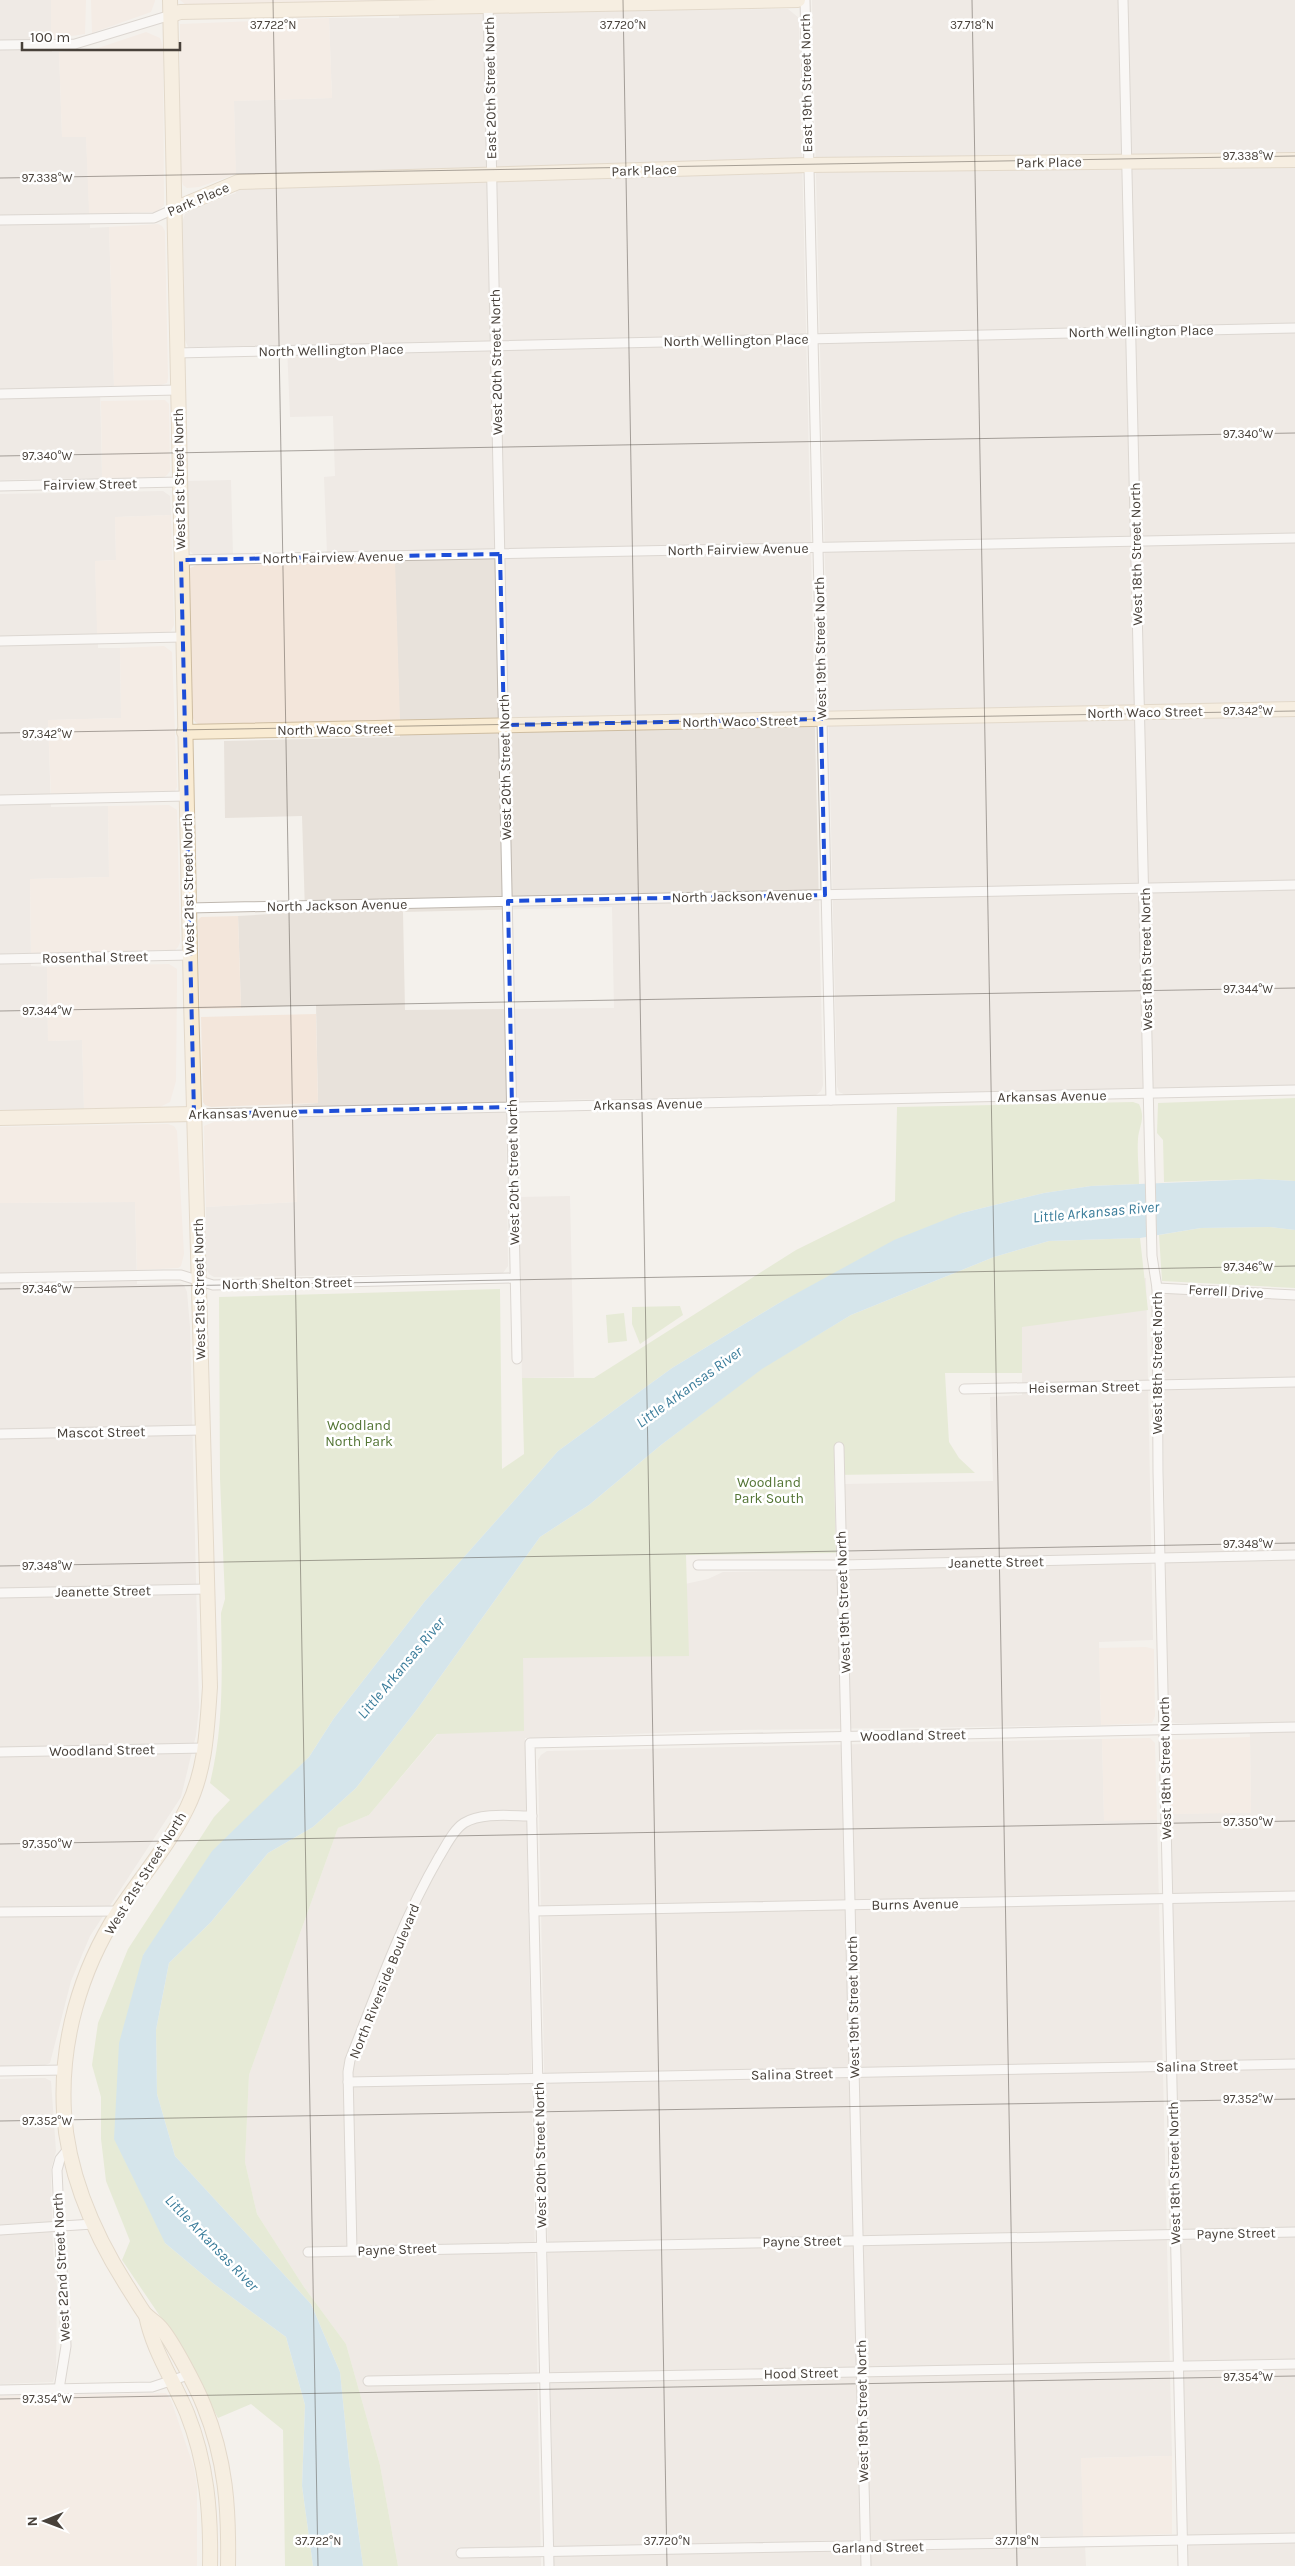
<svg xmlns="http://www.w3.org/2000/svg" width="1295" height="2566" viewBox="0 0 1295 2566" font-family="Karla,sans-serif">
<rect width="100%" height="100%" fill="#f4f1ec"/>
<!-- residential -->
<g fill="#e8e2db" fill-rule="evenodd">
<path d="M 0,0 L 51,0 L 52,52 L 59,52 L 62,137 L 86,136 L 90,228 L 109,227 L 114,387 L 100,388 L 102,478 L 0,480 Z"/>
<path d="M 399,0 L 695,0 L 694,10 L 788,9 L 799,18 L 823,1085 L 821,1091 L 816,1095 L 506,1101 L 508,1266 L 503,1273 L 214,1277 L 209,1274 L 206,1267 L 206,1207 L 297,1202 L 293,1105 L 318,1103 L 316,1005 L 241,1008 L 238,916 L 305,912 L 302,816 L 225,818 L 224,741 L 400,737 L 394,551 L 327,553 L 324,477 L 335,476 L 333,416 L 290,417 L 287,346 L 188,347 L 185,340 L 182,223 L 185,214 L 196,208 L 236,193 L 234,101 L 332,98 L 329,18 L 399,18 ZM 612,907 L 614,1008 L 405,1010 L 403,912 Z"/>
<path d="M 812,0 L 1295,0 L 1295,1085 L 846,1095 L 839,1092 L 837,1086 Z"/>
<path d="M 231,480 L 233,556 L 194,555 L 190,551 L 189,544 L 187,481 Z"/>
<path d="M 163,491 L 170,496 L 171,515 L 115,517 L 116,560 L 95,561 L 98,648 L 120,648 L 121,718 L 48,720 L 51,807 L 108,806 L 109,877 L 30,879 L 31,966 L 47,967 L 48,1041 L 82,1040 L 84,1109 L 0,1111 L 0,494 Z"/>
<path d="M 570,1196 L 574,1377 L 522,1378 L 519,1197 Z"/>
<path d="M 135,1202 L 137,1284 L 179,1283 L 184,1285 L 187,1292 L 190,1327 L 199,1707 L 196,1735 L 181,1797 L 90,1936 L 71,1981 L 50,2063 L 45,2065 L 0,2066 L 0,1203 Z"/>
<path d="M 1146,1278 L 1153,1640 L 1099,1642 L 1101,1725 L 736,1730 L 525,1738 L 541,2566 L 398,2566 L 380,2465 L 346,2344 L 304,2287 L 257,2214 L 245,2162 L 249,2075 L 338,1828 L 369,1815 L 480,1684 L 516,1658 L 685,1584 L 708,1579 L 723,1572 L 847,1570 L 845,1484 L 993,1481 L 990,1397 L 1022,1395 L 1022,1304 L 1092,1283 Z"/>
<path d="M 1171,1293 L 1295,1300 L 1295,2566 L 1188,2566 L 1171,1814 L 1251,1812 L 1250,1737 L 1249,1723 L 1176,1723 L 1170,1722 L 1168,1718 L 1161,1299 L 1165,1294 Z"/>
<path d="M 1102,1739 L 1104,1820 L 1157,1820 L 1172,2456 L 1081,2458 L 1086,2566 L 554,2566 L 538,1760 L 541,1755 L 547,1751 Z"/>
<path d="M 45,2078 L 51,2081 L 56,2151 L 51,2169 L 53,2250 L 57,2286 L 56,2372 L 53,2382 L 0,2384 L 0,2079 Z"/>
</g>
<!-- commercial -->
<g fill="#f3e6db">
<path d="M 51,0 L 86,0 L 85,34 L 51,39 Z"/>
<path d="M 91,0 L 155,0 L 155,1 L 151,12 L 92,33 Z"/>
<path d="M 180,0 L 399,0 L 399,2 L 186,5 Z"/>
<path d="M 329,18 L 332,98 L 234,101 L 236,174 L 199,187 L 187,188 L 183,185 L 180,174 L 180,24 Z"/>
<path d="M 146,32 L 160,38 L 163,47 L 164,205 L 157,212 L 89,214 L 86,137 L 62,137 L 59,52 L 92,50 Z"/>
<path d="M 158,224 L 162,226 L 165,231 L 168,378 L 167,383 L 161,385 L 114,387 L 109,227 Z"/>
<path d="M 165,400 L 169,404 L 170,471 L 167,475 L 164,477 L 102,478 L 101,401 Z"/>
<path d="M 171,515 L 174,625 L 171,631 L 167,633 L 97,636 L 95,561 L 116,560 L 115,517 Z"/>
<path d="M 395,562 L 400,722 L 201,726 L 195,722 L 191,715 L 188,577 L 190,568 L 197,565 Z"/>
<path d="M 164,646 L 172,652 L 177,787 L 175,791 L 51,796 L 48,720 L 121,718 L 120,648 Z"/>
<path d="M 169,805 L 177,810 L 180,942 L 178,947 L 175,950 L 31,954 L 30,879 L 109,877 L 108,806 Z"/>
<path d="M 238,916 L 241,1008 L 200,1009 L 198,920 L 201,917 Z"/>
<path d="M 169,964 L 177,969 L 177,982 L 176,1081 L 170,1102 L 160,1107 L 84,1109 L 82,1040 L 48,1041 L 47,967 Z"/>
<path d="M 316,1014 L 318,1103 L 211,1107 L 205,1105 L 203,1102 L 201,1017 Z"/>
<path d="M 294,1120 L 297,1202 L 206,1207 L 204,1126 L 214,1122 Z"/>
<path d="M 168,1124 L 174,1126 L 177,1131 L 184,1254 L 181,1266 L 178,1268 L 137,1270 L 135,1202 L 0,1203 L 0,1127 Z"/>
<path d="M 1146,1647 L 1154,1649 L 1155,1716 L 1152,1723 L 1101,1725 L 1099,1648 Z"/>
<path d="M 1250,1737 L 1251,1813 L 1171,1814 L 1171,1740 Z"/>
<path d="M 1150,1738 L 1155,1743 L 1157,1820 L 1104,1821 L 1102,1739 Z"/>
<path d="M 166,2393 L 171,2400 L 194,2468 L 197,2487 L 197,2566 L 0,2566 L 0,2396 Z"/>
<path d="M 1172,2456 L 1172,2534 L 1083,2537 L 1081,2458 Z"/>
</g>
<!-- green -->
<g fill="#d5e3ba">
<path d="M 1295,1098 L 1295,1181 L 1259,1179 L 1164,1182 L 1163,1140 L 1157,1133 L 1158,1103 Z"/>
<path d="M 1133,1102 L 1139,1104 C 1146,1119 1139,1126 1138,1139 C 1137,1154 1139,1169 1139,1184 L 1091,1186 L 1044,1193 L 962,1213 L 779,1303 L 672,1368 L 558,1451 L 425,1601 L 334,1718 L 309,1757 L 281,1786 L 143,1955 L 165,2243 L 214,2284 L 286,2337 L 305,2405 L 302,2486 L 313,2566 L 285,2566 L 283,2430 L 251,2404 L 218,2418 L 168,2328 L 122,2260 L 130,2241 L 106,2181 L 101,2139 L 101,2097 L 92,2065 L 98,2023 L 128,1949 L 214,1817 L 230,1800 L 210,1783 C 224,1725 222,1672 221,1613 L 225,1599 L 220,1479 L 219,1297 L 500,1289 L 502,1469 L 524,1454 L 522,1378 L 594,1378 L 796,1250 L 895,1201 L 897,1107 Z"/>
<path d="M 1270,1227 L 1295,1230 L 1295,1288 L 1162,1281 L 1159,1235 L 1201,1228 Z"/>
<path d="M 1140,1238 L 1148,1310 L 1022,1327 L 1022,1373 L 945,1373 L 949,1442 L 959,1458 L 975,1473 L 834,1475 L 836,1553 L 686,1555 L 689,1656 L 523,1658 L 524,1731 L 437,1734 L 369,1815 L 338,1828 L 249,2075 L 245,2162 L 257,2214 L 304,2287 L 346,2344 L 380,2465 L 398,2566 L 363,2566 L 349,2461 L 340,2372 L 311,2304 L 175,2156 L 157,2094 L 156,2030 L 169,1963 L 211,1922 L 268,1853 L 313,1827 L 356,1788 L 418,1708 L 540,1537 L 589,1505 L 661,1445 L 762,1368 L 851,1315 L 994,1257 L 1049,1241 Z"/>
<path d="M 680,1306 L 683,1315 L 640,1344 L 632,1324 L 632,1307 Z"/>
<path d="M 624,1313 L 627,1341 L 608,1343 L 606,1315 Z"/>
</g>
<!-- water -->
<path fill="#b0d8e9" d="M 1259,1179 L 1295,1181 L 1295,1230 L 1270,1227 L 1201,1228 L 1140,1238 L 1049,1241 L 994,1257 L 851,1315 L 762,1369 L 661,1445 L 589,1505 L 540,1537 L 418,1708 L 356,1788 L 313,1827 L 268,1853 L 211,1922 L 169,1963 L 156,2030 L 157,2094 L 175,2156 L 311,2304 L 340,2372 L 349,2461 L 363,2566 L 313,2566 L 302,2486 L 305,2405 L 286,2337 L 214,2284 L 165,2243 L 114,2139 L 119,2043 L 143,1955 L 212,1851 L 309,1757 L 334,1718 L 425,1601 L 558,1451 L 672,1368 L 779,1303 L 894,1240 L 962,1213 L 1044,1193 L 1091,1186 Z"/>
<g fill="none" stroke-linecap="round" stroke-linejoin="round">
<defs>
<g id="street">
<path d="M 805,0 L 831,1100"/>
<path d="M 1123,0 L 1152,1256 L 1157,1288 L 1158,1472 L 1183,2566"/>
<path d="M 488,3 L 517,1359"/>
<path d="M 0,45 L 75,44 L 171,15"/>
<path d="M 0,220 L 154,218 L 174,209"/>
<path d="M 176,353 L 1295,328"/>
<path d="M 0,394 L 177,390"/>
<path d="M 0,486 L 179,482"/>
<path d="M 181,560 L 1295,538"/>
<path d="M 0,641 L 182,637"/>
<path d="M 0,800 L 186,796"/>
<path d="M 189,908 L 1295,885"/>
<path d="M 0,959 L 190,955"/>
<path d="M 194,1114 L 1295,1090"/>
<path d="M 0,1278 L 164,1275 L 181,1275 L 213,1285 L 515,1278"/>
<path d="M 1157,1288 L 1295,1295"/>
<path d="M 964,1389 L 1295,1382"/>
<path d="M 0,1434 L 202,1430"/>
<path d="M 839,1447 L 866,2566"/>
<path d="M 698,1565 L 842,1565 L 1295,1555"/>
<path d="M 0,1593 L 207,1589"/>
<path d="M 0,1752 L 204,1748"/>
<path d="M 534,1911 L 1295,1896"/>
<path d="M 0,1912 L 119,1911"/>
<path d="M 0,2071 L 65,2070"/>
<path d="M 348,2082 L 1295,2064"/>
<path d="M 0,2230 L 93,2224"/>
<path d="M 352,2250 L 348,2072 L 350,2060 C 377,1991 402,1921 439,1857 C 446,1846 453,1830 464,1823 C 482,1812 512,1816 532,1816"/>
<path d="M 308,2252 L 1295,2232"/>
<path d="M 368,2381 L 1295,2364"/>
<path d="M 59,2389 L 66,2346 L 64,2286 L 61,2261 L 57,2170 L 60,2159 L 69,2148"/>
<path d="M 0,2390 L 152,2387 L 188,2375"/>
<path d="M 461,2553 L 1295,2538"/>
<path d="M 549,2566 L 530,1743 L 1295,1727"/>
</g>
<g id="secondary">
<path d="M 170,0 L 191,1000 L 210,1687 C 207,1728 206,1770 187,1808 C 169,1845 141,1877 118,1912 C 80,1971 60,2042 64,2112 C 68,2175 94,2234 127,2286 C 133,2295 139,2306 145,2314 C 150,2319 156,2322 160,2327 C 172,2340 197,2388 204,2406 C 226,2460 229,2509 228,2566"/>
<path d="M 171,15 L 180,12 L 798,0"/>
<path d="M 174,209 L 238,182 L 808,165 L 1295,160"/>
<path d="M 184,732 L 1295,709"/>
<path d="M 0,1118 L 194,1114"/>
<path d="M 146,2315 C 153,2351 173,2379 187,2413 C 207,2463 211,2513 210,2566"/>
</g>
</defs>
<!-- street casing -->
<use href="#street" stroke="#bfb8b0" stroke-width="11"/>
<!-- secondary casing -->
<use href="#secondary" stroke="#cebda1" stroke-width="16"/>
<!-- street -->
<use href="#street" stroke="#fff" stroke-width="9"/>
<!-- secondary -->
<use href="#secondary" stroke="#f9ebd2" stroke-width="14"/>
</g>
<!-- marked area -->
<path d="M0 0H1295V2566H0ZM 500,554 L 504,725 L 821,719 L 825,895 L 508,901 L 512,1107 L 194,1114 L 181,560 Z" fill="#f4f1ec" fill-opacity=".55" fill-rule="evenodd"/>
<path fill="none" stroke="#1d4ed8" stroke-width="4" stroke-dasharray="10 6" stroke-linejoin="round" d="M 500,554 L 504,725 L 821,719 L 825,895 L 508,901 L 512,1107 L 194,1114 L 181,560 Z"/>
<!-- ticks -->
<path fill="none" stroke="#48413a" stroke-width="1" stroke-opacity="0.45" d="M 273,0 L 318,2566M 623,0 L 667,2566M 972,0 L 1017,2566M 0,178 L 1295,156M 0,456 L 1295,433M 0,733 L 1295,711M 0,1011 L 1295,988M 0,1289 L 1295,1266M 0,1566 L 1295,1543M 0,1844 L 1295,1821M 0,2121 L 1295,2099M 0,2399 L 1295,2376"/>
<g text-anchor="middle" stroke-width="5" stroke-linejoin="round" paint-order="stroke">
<!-- street labels -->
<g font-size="14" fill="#48413a" stroke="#fff">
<text transform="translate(806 83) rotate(-91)" y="5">East 19th Street North</text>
<text transform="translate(490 88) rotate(-91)" y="5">East 20th Street North</text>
<text transform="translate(1049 162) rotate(-1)" y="5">Park Place</text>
<text transform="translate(644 170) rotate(-2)" y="5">Park Place</text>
<text transform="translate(198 199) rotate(-23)" y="5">Park Place</text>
<text transform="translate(1141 331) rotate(-1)" y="5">North Wellington Place</text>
<text transform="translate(736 340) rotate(-1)" y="5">North Wellington Place</text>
<text transform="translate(331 350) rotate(-1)" y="5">North Wellington Place</text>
<text transform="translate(496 362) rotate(-91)" y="5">West 20th Street North</text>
<text transform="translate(179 479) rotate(-91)" y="5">West 21st Street North</text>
<text transform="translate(90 484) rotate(-1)" y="5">Fairview Street</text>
<text transform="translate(738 549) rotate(-1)" y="5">North Fairview Avenue</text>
<text transform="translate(1136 554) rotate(-91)" y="5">West 18th Street North</text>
<text transform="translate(333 557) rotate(-1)" y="5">North Fairview Avenue</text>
<text transform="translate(820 648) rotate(-91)" y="5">West 19th Street North</text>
<text transform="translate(1145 712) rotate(-1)" y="5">North Waco Street</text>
<text transform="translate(740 721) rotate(-1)" y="5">North Waco Street</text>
<text transform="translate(335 729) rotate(-1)" y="5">North Waco Street</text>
<text transform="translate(505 767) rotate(-91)" y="5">West 20th Street North</text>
<text transform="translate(188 884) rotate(-91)" y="5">West 21st Street North</text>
<text transform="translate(742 896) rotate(-1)" y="5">North Jackson Avenue</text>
<text transform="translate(337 905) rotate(-1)" y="5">North Jackson Avenue</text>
<text transform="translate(95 957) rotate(-1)" y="5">Rosenthal Street</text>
<text transform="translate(1146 959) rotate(-91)" y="5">West 18th Street North</text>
<text transform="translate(1052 1096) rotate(-1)" y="5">Arkansas Avenue</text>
<text transform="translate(648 1104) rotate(-1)" y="5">Arkansas Avenue</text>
<text transform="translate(243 1113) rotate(-1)" y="5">Arkansas Avenue</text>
<text transform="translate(513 1172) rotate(-91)" y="5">West 20th Street North</text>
<text transform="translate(287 1283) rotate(-1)" y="5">North Shelton Street</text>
<text transform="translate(199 1289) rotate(-91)" y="5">West 21st Street North</text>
<text transform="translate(1226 1291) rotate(3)" y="5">Ferrell Drive</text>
<text transform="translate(1157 1363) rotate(-90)" y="5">West 18th Street North</text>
<text transform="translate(1084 1387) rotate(-1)" y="5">Heiserman Street</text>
<text transform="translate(101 1432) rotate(-1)" y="5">Mascot Street</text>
<text transform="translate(996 1562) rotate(-1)" y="5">Jeanette Street</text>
<text transform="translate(103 1591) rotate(-1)" y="5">Jeanette Street</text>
<text transform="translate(843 1602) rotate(-92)" y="5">West 19th Street North</text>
<text transform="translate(913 1735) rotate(-1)" y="5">Woodland Street</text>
<text transform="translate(102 1750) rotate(-1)" y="5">Woodland Street</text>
<text transform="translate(1165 1768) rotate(-91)" y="5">West 18th Street North</text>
<text transform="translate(145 1873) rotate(-58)" y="5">West 21st Street North</text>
<text transform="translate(915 1904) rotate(-1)" y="5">Burns Avenue</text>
<text transform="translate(384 1981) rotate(-68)" y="5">North Riverside Boulevard</text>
<text transform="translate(853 2007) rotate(-91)" y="5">West 19th Street North</text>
<text transform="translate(1197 2066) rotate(-1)" y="5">Salina Street</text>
<text transform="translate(792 2074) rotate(-1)" y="5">Salina Street</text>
<text transform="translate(540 2155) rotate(-91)" y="5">West 20th Street North</text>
<text transform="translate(1174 2173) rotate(-91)" y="5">West 18th Street North</text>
<text transform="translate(1236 2233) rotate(-1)" y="5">Payne Street</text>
<text transform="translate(802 2241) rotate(-1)" y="5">Payne Street</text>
<text transform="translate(397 2249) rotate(-2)" y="5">Payne Street</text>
<text transform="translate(61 2267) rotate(-93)" y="5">West 22nd Street North</text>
<text transform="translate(801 2373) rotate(-1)" y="5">Hood Street</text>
<text transform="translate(862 2411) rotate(-91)" y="5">West 19th Street North</text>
<text transform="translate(878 2547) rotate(-1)" y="5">Garland Street</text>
</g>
<!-- park labels -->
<g font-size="14" fill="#537434" stroke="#fff">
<text x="359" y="1430">Woodland<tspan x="359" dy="16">North Park</tspan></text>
<text x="769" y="1487">Woodland<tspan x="769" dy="16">Park South</tspan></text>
</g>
<!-- water labels -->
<g font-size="15" font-style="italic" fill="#3a7c9a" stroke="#fff">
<text transform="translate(1096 1212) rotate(-5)" y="5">Little Arkansas River</text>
<text transform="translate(689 1387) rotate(-36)" y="5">Little Arkansas River</text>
<text transform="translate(401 1668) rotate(-50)" y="5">Little Arkansas River</text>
<text transform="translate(212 2243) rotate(46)" y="5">Little Arkansas River</text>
</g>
</g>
<g font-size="12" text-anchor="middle" fill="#48413a" stroke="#fff" stroke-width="5" stroke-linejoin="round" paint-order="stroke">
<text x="273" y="29">37.722°N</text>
<text x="623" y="29">37.720°N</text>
<text x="972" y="29">37.718°N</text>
<text x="1248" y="160">97.338°W</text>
<text x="47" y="182">97.338°W</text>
<text x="1248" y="438">97.340°W</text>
<text x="47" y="460">97.340°W</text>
<text x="1248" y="715">97.342°W</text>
<text x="47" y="738">97.342°W</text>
<text x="1248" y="993">97.344°W</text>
<text x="47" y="1015">97.344°W</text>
<text x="1248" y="1271">97.346°W</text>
<text x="47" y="1293">97.346°W</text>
<text x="1248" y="1548">97.348°W</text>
<text x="47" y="1570">97.348°W</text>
<text x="1248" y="1826">97.350°W</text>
<text x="47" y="1848">97.350°W</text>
<text x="1248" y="2103">97.352°W</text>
<text x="47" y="2125">97.352°W</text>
<text x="1248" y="2381">97.354°W</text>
<text x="47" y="2403">97.354°W</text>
<text x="318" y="2545">37.722°N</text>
<text x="667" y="2545">37.720°N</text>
<text x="1017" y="2545">37.718°N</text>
</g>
<!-- north arrow -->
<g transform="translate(45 2521) rotate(269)" stroke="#ffffff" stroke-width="4" paint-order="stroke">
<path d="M0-4L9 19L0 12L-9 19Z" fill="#48413a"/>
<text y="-8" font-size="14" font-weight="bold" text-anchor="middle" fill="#48413a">N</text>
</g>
<!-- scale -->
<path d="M22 42v8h158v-8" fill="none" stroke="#48413a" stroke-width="2.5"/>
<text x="30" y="42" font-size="15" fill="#48413a" stroke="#ffffff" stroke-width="4" paint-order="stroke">100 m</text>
</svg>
